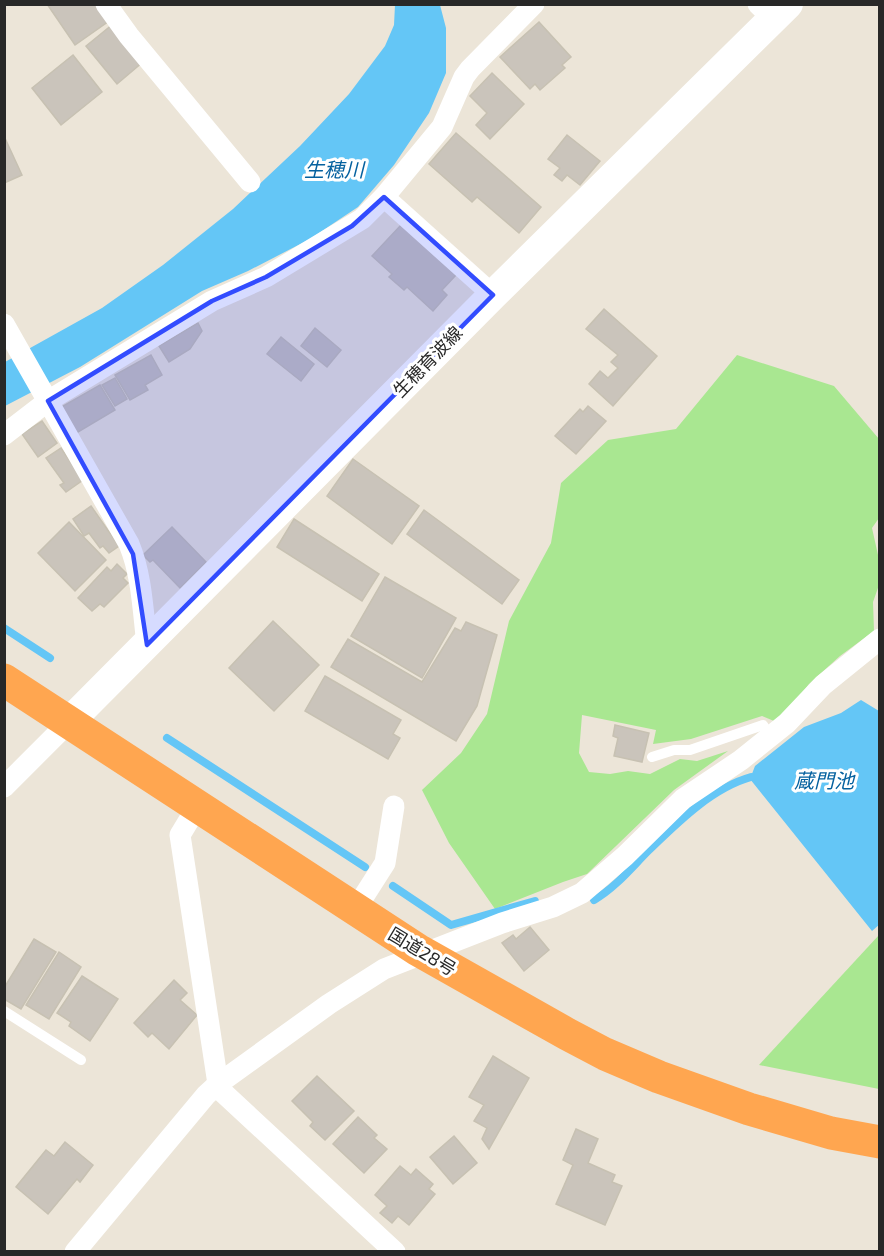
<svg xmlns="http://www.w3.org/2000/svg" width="884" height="1256" viewBox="0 0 884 1256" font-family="'Exo 2','Noto Sans JP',sans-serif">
<rect width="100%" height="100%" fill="#ece5d8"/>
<!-- green -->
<g fill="#a9e791">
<path d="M 737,355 L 834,386 L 879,439 L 879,518 L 872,528 L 880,564 L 879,585 L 873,602 L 874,631 L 840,656 L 809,684 L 792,707 L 774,721 L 762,716 L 691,739 L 653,744 L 656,730 L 582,715 L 579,753 L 589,772 L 610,774 L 628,771 L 650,774 L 680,759 L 697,761 L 728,751 L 674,790 L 587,874 L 563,882 L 495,909 L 449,843 L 422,790 L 461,753 L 487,714 L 509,621 L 551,543 L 561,483 L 608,440 L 676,429 Z"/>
<path d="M 879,935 L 879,1089 L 759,1065 Z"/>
</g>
<!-- water -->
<g fill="#64c6f6">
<path d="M 395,5 L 440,5 L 446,28 L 446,73 L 429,113 L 394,165 L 358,207 L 310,239 L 248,271 L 202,291 L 80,367 L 5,406 L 5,362 L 102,308 L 163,265 L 233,209 L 300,146 L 349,94 L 385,46 L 394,25 Z"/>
<path d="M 861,700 L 879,711 L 880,924 L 872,931 L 750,779 L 755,766 L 804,727 L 841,713 Z"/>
</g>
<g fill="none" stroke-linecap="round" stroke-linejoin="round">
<!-- stream -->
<g stroke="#64c6f6" stroke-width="8">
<path d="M 4,628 L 50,658"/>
<path d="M 167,738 L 365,867"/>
<path d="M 393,886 L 451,925 L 535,901"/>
<path d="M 594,900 C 616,887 631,868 649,850 C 678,822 712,788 751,777"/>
</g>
</g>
<!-- building -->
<g fill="#cac4bb" stroke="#c7c1b2" stroke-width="1.5">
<path d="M 47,4 L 97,4 L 109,21 L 75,45 Z"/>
<path d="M 539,22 L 571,57 L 562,65 L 565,68 L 540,90 L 535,84 L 530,89 L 500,57 Z"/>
<path d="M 113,24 L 143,62 L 117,84 L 86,46 Z"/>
<path d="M 73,55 L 102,92 L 61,125 L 32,88 Z"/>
<path d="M 492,73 L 524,104 L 490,139 L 476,125 L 487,113 L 470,96 Z"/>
<path d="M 456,133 L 541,207 L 519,233 L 477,197 L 472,202 L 429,164 Z"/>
<path d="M 567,135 L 600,161 L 580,185 L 567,175 L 562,181 L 554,175 L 560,168 L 548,159 Z"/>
<path d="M 4,136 L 22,175 L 4,183 Z"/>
<path d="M 401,225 L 456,275 L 442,290 L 447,295 L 433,311 L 407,287 L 404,290 L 389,277 L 392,274 L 372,256 Z"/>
<path d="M 604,309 L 657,356 L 613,406 L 589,384 L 600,371 L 608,378 L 618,368 L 611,362 L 618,355 L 586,329 Z"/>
<path d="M 198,323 L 202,331 L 190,349 L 169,362 L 159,346 Z"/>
<path d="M 315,328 L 341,350 L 327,367 L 301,346 Z"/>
<path d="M 281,337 L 314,364 L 301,381 L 267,354 Z"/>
<path d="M 151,355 L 162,375 L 145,385 L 148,390 L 130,400 L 115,375 Z"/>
<path d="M 115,378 L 127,399 L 115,406 L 102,385 Z"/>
<path d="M 100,385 L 115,410 L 73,435 L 58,409 Z"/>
<path d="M 588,406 L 606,421 L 576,454 L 555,436 L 580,409 L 583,412 Z"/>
<path d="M 42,421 L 57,443 L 38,457 L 22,434 Z"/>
<path d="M 61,448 L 83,480 L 66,492 L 60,485 L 64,483 L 46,458 Z"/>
<path d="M 353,459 L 419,506 L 392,544 L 327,496 Z"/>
<path d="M 91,506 L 119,546 L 109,553 L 103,546 L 100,548 L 89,533 L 84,536 L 73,519 Z"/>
<path d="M 424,510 L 519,580 L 502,604 L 407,534 Z"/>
<path d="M 294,519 L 379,574 L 362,601 L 277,547 Z"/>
<path d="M 69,522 L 106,560 L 75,591 L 38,553 Z"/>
<path d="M 172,527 L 206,562 L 180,588 L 153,560 L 150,562 L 143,555 Z"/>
<path d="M 117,564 L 127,574 L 123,578 L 128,583 L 104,607 L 100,604 L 92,611 L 78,598 L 107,567 L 111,571 Z"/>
<path d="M 385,577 L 456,618 L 422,678 L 351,636 Z"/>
<path d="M 273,621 L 319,665 L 274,711 L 229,668 Z"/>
<path d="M 466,622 L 497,635 L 477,706 L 456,741 L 331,667 L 348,639 L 422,682 L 455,628 L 461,631 Z"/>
<path d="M 325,676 L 401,720 L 393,734 L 400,738 L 388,759 L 305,711 Z"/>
<path d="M 615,725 L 649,733 L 642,762 L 614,756 L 618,738 L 613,736 Z"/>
<path d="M 530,927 L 549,950 L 524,971 L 502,943 L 513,935 L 516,939 Z"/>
<path d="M 34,939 L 56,952 L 21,1009 L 4,999 L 4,988 Z"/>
<path d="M 59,952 L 81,967 L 49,1019 L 26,1005 Z"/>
<path d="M 82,976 L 118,999 L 90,1041 L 69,1026 L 71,1022 L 57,1013 Z"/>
<path d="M 174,980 L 187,993 L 180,1000 L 197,1015 L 169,1049 L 152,1033 L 148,1037 L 134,1023 Z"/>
<path d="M 493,1056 L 529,1078 L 489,1149 L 482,1139 L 487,1128 L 474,1121 L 484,1105 L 469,1097 Z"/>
<path d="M 317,1076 L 354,1111 L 325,1140 L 310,1126 L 313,1122 L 292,1101 Z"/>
<path d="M 358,1117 L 377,1135 L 374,1138 L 387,1149 L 364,1173 L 333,1144 Z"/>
<path d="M 576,1129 L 598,1139 L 588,1163 L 615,1175 L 612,1182 L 622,1186 L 605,1225 L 556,1204 L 573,1165 L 563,1160 Z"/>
<path d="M 454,1136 L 477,1163 L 453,1184 L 430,1157 Z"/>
<path d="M 65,1142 L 93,1165 L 80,1182 L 77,1179 L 48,1214 L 16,1187 L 46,1150 L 54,1156 Z"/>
<path d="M 400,1166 L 411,1175 L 416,1169 L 433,1184 L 429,1189 L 435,1194 L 409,1225 L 398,1216 L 392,1223 L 380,1213 L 387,1206 L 375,1195 Z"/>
</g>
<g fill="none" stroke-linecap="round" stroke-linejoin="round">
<!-- lane -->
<g stroke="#fff" stroke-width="10">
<path d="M 652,757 L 674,750 L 690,750 L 763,725 L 771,737"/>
<path d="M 4,1011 L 81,1060"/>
</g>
<!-- street -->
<g stroke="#fff" stroke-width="21">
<path d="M 106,4 L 129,36 L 250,182"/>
<path d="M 758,4 L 773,19"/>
<path d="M 384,197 L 493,295"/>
<path d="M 4,324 L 129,544 C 142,575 143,612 147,645"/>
<path d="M 4,435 L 48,401 L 212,301 L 266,277 L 362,219 L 384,197 L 442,127 L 464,77 L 470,69 L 534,4"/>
<path d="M 4,787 L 69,722"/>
<path d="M 197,807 L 180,835 L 218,1084"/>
<path d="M 355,910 L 385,863 L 394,806"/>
<path d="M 216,1086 L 395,1252"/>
<path d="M 75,1252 L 206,1095 L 218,1084 L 329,1004 L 384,969 L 502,923 L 553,907 L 582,893 L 625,856 L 683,799 L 741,760 L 787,723 L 823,685 L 880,639"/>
</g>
<!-- secondary -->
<path stroke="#fff" stroke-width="30" d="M 69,722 L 493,295 L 788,4"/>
<!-- highway -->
<path stroke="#ffa650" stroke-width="33" d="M 4,680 L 418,950 L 567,1034 L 605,1054 L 659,1077 L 749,1109 L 831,1133 L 880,1142"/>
</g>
<!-- marked area -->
<path fill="#324cff" fill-opacity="0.2" stroke="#324cff" stroke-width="4.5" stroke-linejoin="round" d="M 384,197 L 493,295 L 147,645 L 133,554 L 48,401 L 212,301 L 266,277 L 352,226 Z"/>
<g text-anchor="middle" stroke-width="6" stroke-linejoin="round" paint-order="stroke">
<!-- street labels -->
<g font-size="18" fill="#282828" stroke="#fff">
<text transform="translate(428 362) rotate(-46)" y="6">生穂育波線</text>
<text transform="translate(422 952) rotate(31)" y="6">国道28号</text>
</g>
<!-- water labels -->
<g font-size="20" font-style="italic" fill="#05619f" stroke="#fff">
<text x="334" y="177">生穂川</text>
<text x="824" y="788">蔵門池</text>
</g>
</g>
<!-- border -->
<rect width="884" height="1256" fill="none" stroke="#282828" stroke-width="12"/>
</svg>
